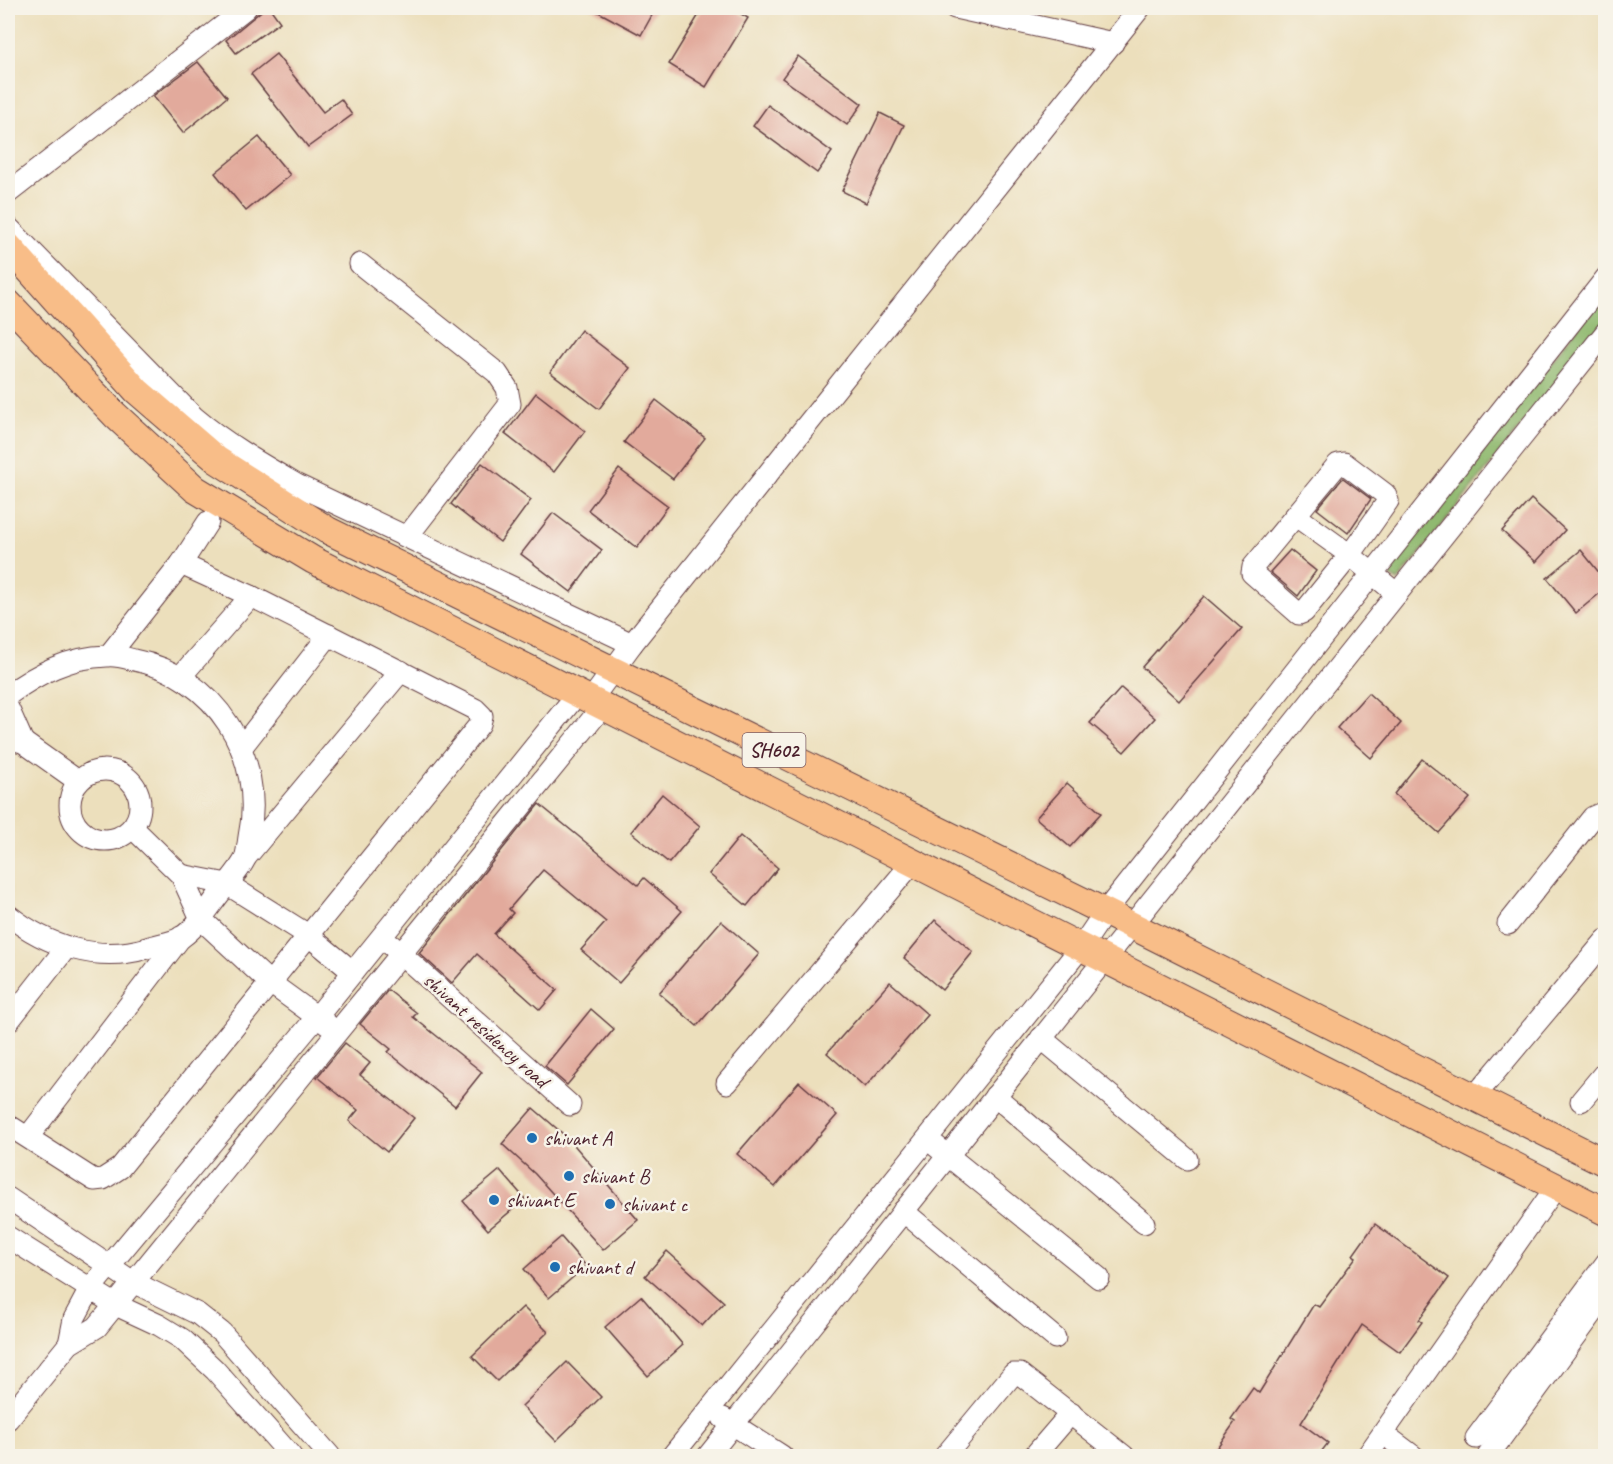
<svg xmlns="http://www.w3.org/2000/svg" width="1613" height="1464" viewBox="0 0 1613 1464" font-family="Caveat,sans-serif">
<rect width="100%" height="100%" fill="#f7f3e8"/>
<filter id="ink" filterUnits="userSpaceOnUse"><feTurbulence type="fractalNoise" baseFrequency=".0167" numOctaves="2"/><feDisplacementMap in="SourceGraphic" scale="12" xChannelSelector="R" yChannelSelector="G"/><feConvolveMatrix kernelMatrix="1 2 1 2 8 2 1 2 1" color-interpolation-filters="sRGB"/></filter>
<filter id="wash" filterUnits="userSpaceOnUse"><feTurbulence type="fractalNoise" baseFrequency=".008" numOctaves="4" result="noise"/><feDisplacementMap in="SourceGraphic" scale="24" xChannelSelector="R" yChannelSelector="G"/><feGaussianBlur stdDeviation="1.35" result="paint"/><feColorMatrix in="noise" values="0 0 0 0 0 0 0 0 0 0 0 0 0 0 0 0 0 1.4 0 .05"/><feComposite in="paint" operator="in"/></filter>
<g filter="url(#wash)">
<rect width="100%" height="100%" fill="#ecdfbc"/>
<!-- forest -->
<path fill="#90b96f" stroke="#6d6c4d" stroke-width="1.5" d="M 1605,291 L 1605,321 L 1398,581 L 1385,573 L 1476,460 Z"/>
<g id="blocks">
<!-- building -->
<g fill="#e2aa9c">
<path d="M 265,8 L 270,8 L 280,22 L 236,53 L 226,40 Z"/>
<path d="M 591,8 L 656,8 L 641,35 Z"/>
<path d="M 703,8 L 731,8 L 748,18 L 706,87 L 669,64 Z"/>
<path d="M 276,54 L 323,112 L 341,99 L 352,115 L 308,147 L 251,74 Z"/>
<path d="M 798,56 L 862,104 L 847,125 L 782,78 Z"/>
<path d="M 198,62 L 227,97 L 183,133 L 153,96 Z"/>
<path d="M 768,105 L 832,152 L 817,173 L 753,126 Z"/>
<path d="M 880,113 L 904,125 L 866,203 L 842,191 Z"/>
<path d="M 259,137 L 290,175 L 246,211 L 215,173 Z"/>
<path d="M 581,330 L 630,368 L 599,409 L 550,372 Z"/>
<path d="M 536,393 L 585,431 L 554,472 L 505,434 Z"/>
<path d="M 656,400 L 705,438 L 673,479 L 624,442 Z"/>
<path d="M 482,463 L 531,500 L 500,542 L 451,504 Z"/>
<path d="M 619,469 L 668,506 L 637,548 L 588,510 Z"/>
<path d="M 1343,478 L 1371,499 L 1348,533 L 1317,509 Z"/>
<path d="M 1531,499 L 1565,530 L 1536,562 L 1502,531 Z"/>
<path d="M 553,513 L 602,550 L 571,592 L 521,554 Z"/>
<path d="M 1290,550 L 1316,571 L 1298,596 L 1270,572 Z"/>
<path d="M 1581,550 L 1605,580 L 1605,589 L 1576,613 L 1547,578 Z"/>
<path d="M 1204,596 L 1242,629 L 1179,701 L 1142,667 Z"/>
<path d="M 1121,688 L 1155,718 L 1124,752 L 1090,723 Z"/>
<path d="M 1368,693 L 1401,723 L 1371,758 L 1337,728 Z"/>
<path d="M 1422,759 L 1470,798 L 1439,833 L 1394,794 Z"/>
<path d="M 1067,783 L 1101,813 L 1070,847 L 1036,818 Z"/>
<path d="M 662,794 L 700,826 L 669,863 L 631,832 Z"/>
<path d="M 539,804 L 638,885 L 644,878 L 682,911 L 619,983 L 581,950 L 606,922 L 543,870 L 509,909 L 513,913 L 494,934 L 557,990 L 540,1010 L 477,954 L 452,983 L 419,953 Z"/>
<path d="M 740,836 L 778,868 L 747,906 L 709,874 Z"/>
<path d="M 935,920 L 973,952 L 942,990 L 904,958 Z"/>
<path d="M 721,921 L 759,954 L 697,1026 L 659,993 Z"/>
<path d="M 890,982 L 928,1015 L 865,1087 L 827,1053 Z"/>
<path d="M 388,990 L 417,1013 L 413,1017 L 482,1072 L 455,1106 L 388,1052 L 391,1049 L 360,1024 Z"/>
<path d="M 591,1009 L 614,1029 L 567,1085 L 545,1066 Z"/>
<path d="M 345,1043 L 370,1063 L 360,1075 L 414,1118 L 387,1152 L 349,1121 L 358,1110 L 317,1077 Z"/>
<path d="M 799,1082 L 837,1115 L 775,1187 L 737,1154 Z"/>
<path d="M 533,1108 L 569,1139 L 638,1220 L 603,1250 L 535,1174 L 502,1144 Z"/>
<path d="M 500,1170 L 525,1199 L 488,1230 L 463,1201 Z"/>
<path d="M 1375,1224 L 1449,1278 L 1419,1320 L 1422,1322 L 1400,1352 L 1362,1325 L 1301,1423 L 1328,1443 L 1318,1456 L 1211,1456 L 1235,1422 L 1231,1419 L 1253,1388 L 1259,1393 L 1314,1304 L 1319,1307 L 1356,1257 L 1353,1255 Z"/>
<path d="M 561,1237 L 586,1266 L 549,1298 L 524,1269 Z"/>
<path d="M 667,1251 L 724,1302 L 702,1326 L 645,1276 Z"/>
<path d="M 641,1296 L 683,1345 L 648,1376 L 605,1327 Z"/>
<path d="M 523,1307 L 548,1332 L 497,1381 L 472,1356 Z"/>
<path d="M 567,1362 L 601,1397 L 556,1441 L 522,1406 Z"/>
</g>
</g>
</g>
<g filter="url(#ink)">
<use href="#blocks" fill-opacity="0" stroke="#623c41" stroke-width="1.5"/>
<g fill="none" stroke-linecap="round" stroke-linejoin="round">
<defs>
<g id="minor">
<path d="M 955,8 L 1113,43"/>
<path d="M 8,193 L 246,8"/>
<path d="M 8,227 L 194,417 C 226,444 261,464 297,485 L 632,644"/>
<path d="M 360,264 L 497,373 L 507,388 L 510,404 L 407,537"/>
<path d="M 1296,516 L 1350,555 L 1388,501 L 1385,494 L 1344,463 L 1338,464 L 1253,567 L 1252,573 L 1299,614 L 1304,612 L 1350,555 L 1397,594"/>
<path d="M 181,564 L 208,522"/>
<path d="M 181,676 L 251,596"/>
<path d="M 8,695 C 38,673 69,657 107,656 C 116,655 126,658 134,660 C 215,675 266,757 249,837 C 248,844 247,853 245,859 C 239,871 228,882 221,892 C 209,907 198,926 182,937 C 173,943 158,944 147,948 C 98,963 47,946 8,915"/>
<path d="M 591,700 L 632,644 L 1140,8"/>
<path d="M 8,708 L 23,742"/>
<path d="M 8,739 L 23,742 L 78,781"/>
<path d="M 241,748 L 329,635"/>
<circle cx="105" cy="805" r="35"/>
<path d="M 133,828 L 181,875 L 201,919 L 269,982 L 328,1025"/>
<path d="M 247,856 L 401,671"/>
<path d="M 181,875 L 227,884 L 308,935 L 353,972"/>
<path d="M 1508,924 L 1593,817 L 1600,814 L 1606,817"/>
<path d="M 391,945 L 570,1105"/>
<path d="M 8,1022 L 66,948"/>
<path d="M 1041,1038 L 1187,1159"/>
<path d="M 727,1083 L 913,862"/>
<path d="M 995,1096 L 1144,1223"/>
<path d="M 1475,1096 L 1606,940"/>
<path d="M 1581,1101 L 1606,1071"/>
<path d="M 8,1125 L 94,1180 L 103,1179 L 120,1168 L 480,724 L 482,716 L 475,709 L 251,596 L 181,564 L 109,655"/>
<path d="M 28,1137 L 181,937"/>
<path d="M 936,1146 L 1099,1278"/>
<path d="M 8,1198 L 133,1282 L 198,1314 L 222,1333 L 330,1456"/>
<path d="M 903,1211 L 1055,1338"/>
<path d="M 8,1237 L 116,1305 L 159,1325 L 182,1339 L 215,1370 L 291,1456"/>
<path d="M 69,1344 L 74,1319 L 90,1289 L 316,1018 L 578,693"/>
<path d="M 723,1418 L 782,1456"/>
<path d="M 8,1419 L 69,1344 L 97,1327 L 603,706"/>
<path d="M 1476,1438 L 1606,1263"/>
<path d="M 1393,1441 L 1413,1456"/>
<path d="M 672,1456 L 1082,946 L 1105,912 L 1606,278"/>
<path d="M 708,1456 L 1606,332"/>
<path d="M 945,1456 L 1013,1374 L 1020,1374 L 1124,1456"/>
<path d="M 1034,1456 L 1071,1413"/>
<path d="M 1367,1456 L 1556,1187"/>
<path d="M 1488,1456 L 1606,1295"/>
</g>
<g id="major">
<path d="M 8,246 L 137,391 L 217,460 L 327,530 L 1105,912 L 1606,1163"/>
<path d="M 8,303 L 115,415 L 195,489 L 313,560 L 1606,1212"/>
</g>
</defs>
<!-- minor casing -->
<use href="#minor" stroke="#623c41" stroke-width="23"/>
<!-- major casing -->
<use href="#major" stroke="#623c41" stroke-width="29"/>
<!-- minor -->
<use href="#minor" stroke="#fff" stroke-width="21"/>
<!-- major -->
<use href="#major" stroke="#f8bd88" stroke-width="27"/>
</g>
</g>
<!-- markers -->
<g fill="#1f6fb2" stroke="#f7f3e8" stroke-width="2">
<circle cx="532" cy="1138" r="6"/>
<circle cx="569" cy="1176" r="6"/>
<circle cx="494" cy="1200" r="6"/>
<circle cx="610" cy="1204" r="6"/>
<circle cx="555" cy="1267" r="6"/>
</g>
<g text-anchor="middle" stroke-width="5" stroke-linejoin="round" paint-order="stroke">
<!-- shield labels -->
<rect fill="#f7f3e8" stroke="#7e5f64" stroke-width="1.5" x="742.5" y="733" width="63" height="34" rx="4.5"/>
<g font-size="20" font-weight="bold" fill="#4a1f2b">
<text x="774" y="757">SH602</text>
</g>
<!-- street labels -->
<g font-size="21" fill="#4a1f2b" stroke="#f7f3e8">
<text transform="translate(486 1030) rotate(42)" y="7">shivant residency road</text>
</g>
<!-- poi labels -->
<g font-size="21" fill="#4a1f2b" stroke="#f7f3e8" text-anchor="start">
<text x="544" y="1145">shivant A</text>
<text x="581" y="1183">shivant B</text>
<text x="506" y="1207">shivant E</text>
<text x="622" y="1211">shivant c</text>
<text x="567" y="1274">shivant d</text>
</g>
</g>
<!-- margin -->
<rect width="1613" height="1464" fill="none" stroke="#f7f3e8" stroke-width="30"/>
</svg>
